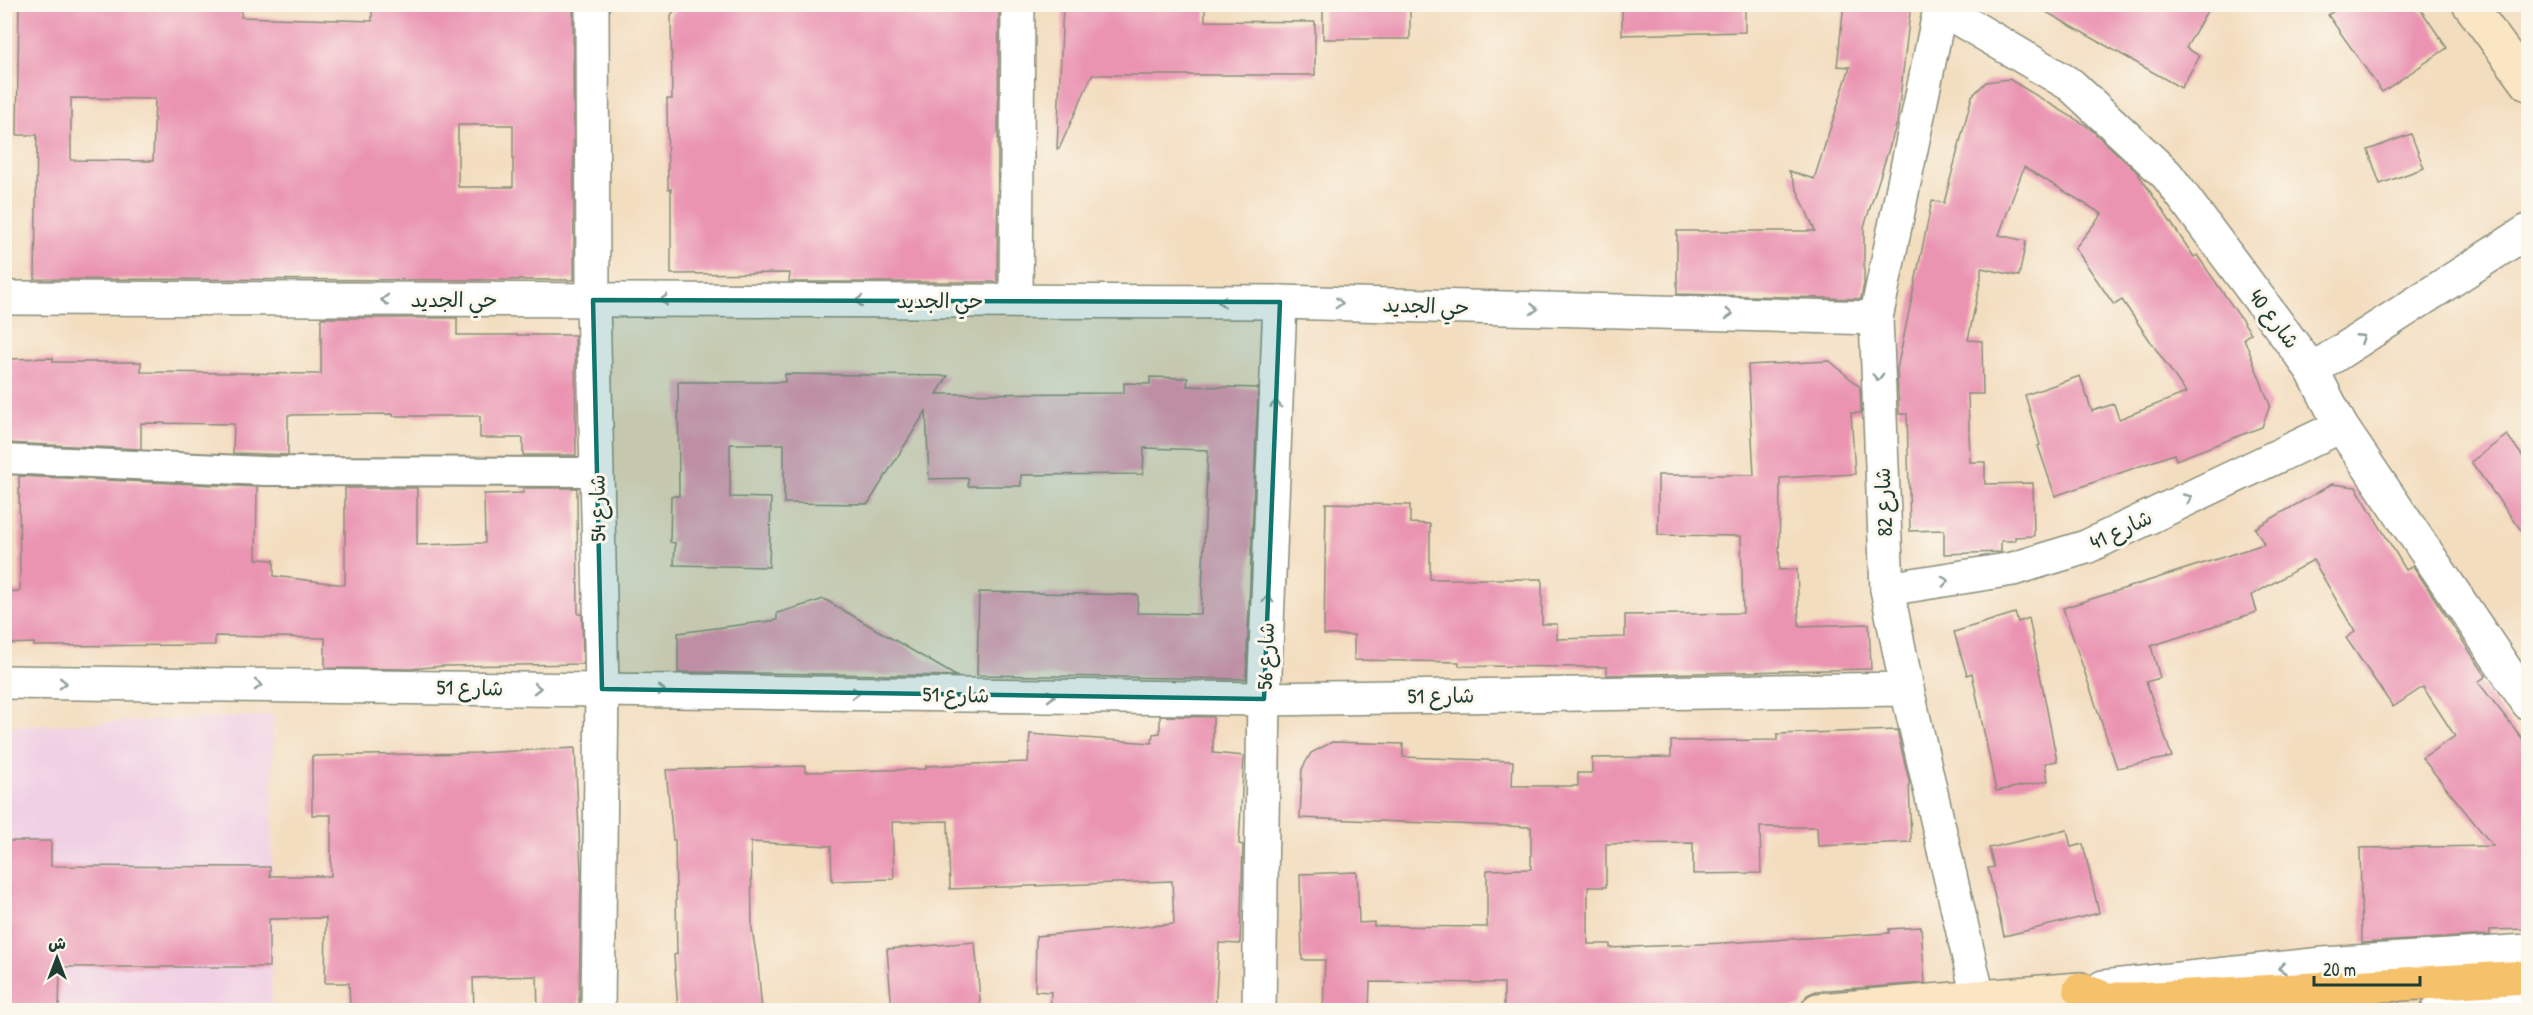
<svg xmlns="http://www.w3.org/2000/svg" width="2533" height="1015" viewBox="0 0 2533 1015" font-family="'Patrick Hand','Playpen Sans Arabic',sans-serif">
<rect width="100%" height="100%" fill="#fbf7ec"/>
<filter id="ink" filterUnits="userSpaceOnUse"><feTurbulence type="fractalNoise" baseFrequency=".0167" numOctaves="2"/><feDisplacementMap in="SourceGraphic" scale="12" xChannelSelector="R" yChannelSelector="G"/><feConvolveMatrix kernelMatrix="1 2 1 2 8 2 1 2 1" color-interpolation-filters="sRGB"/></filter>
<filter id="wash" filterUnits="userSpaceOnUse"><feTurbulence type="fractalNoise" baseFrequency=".008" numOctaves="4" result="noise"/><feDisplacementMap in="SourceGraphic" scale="24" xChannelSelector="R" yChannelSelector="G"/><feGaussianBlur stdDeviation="1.35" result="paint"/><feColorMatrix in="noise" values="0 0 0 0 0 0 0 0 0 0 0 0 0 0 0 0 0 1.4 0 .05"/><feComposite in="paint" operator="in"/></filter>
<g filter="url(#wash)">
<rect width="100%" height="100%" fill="#f3ddbf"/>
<!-- built -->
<path fill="#f0d0e4" d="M 273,715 L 271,1010 L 5,1010 L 4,727 Z"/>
<g id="blocks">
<!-- building -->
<g fill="#ea94b2" fill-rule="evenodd">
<path d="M 19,4 L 242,4 L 241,17 L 372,21 L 372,4 L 573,4 L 574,280 L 35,279 L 37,135 L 17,135 ZM 71,98 L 155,99 L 153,161 L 71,160 ZM 458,125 L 513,125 L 513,187 L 458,187 Z"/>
<path d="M 680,4 L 999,4 L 997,282 L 789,282 L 790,273 L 671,274 L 671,189 L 668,189 L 667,99 L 672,99 L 671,15 Z"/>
<path d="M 1063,4 L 1205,4 L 1205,21 L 1315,22 L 1315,75 L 1092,75 L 1059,149 L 1057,149 Z"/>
<rect x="1323" y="4" width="87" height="35"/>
<path d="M 1622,4 L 1745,4 L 1745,32 L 1622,35 Z"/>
<path d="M 1844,4 L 1911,4 L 1897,123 L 1864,227 L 1864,284 L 1861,299 L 1677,294 L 1677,231 L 1815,231 L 1789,171 L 1814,179 L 1850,67 L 1837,66 Z"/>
<path d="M 2032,4 L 2211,4 L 2186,48 L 2200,56 L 2181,88 Z"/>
<path d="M 2344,4 L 2417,4 L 2447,48 L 2382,92 L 2328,15 Z"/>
<path d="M 2009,79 L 2087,126 L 2137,172 L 2194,257 L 2197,255 L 2251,333 L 2244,338 L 2270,405 L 2262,427 L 2176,460 L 2174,454 L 2055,496 L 2038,446 L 2040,445 L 2025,395 L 2080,376 L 2092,411 L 2114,404 L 2119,419 L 2186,393 L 2122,300 L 2114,305 L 2075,248 L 2102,214 L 2024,167 L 1999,235 L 2026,241 L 2019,276 L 1981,268 L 1981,278 L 1968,340 L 1982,341 L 1983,394 L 1968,394 L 1970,462 L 1985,462 L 1985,484 L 2033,483 L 2034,536 L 2015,537 L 2015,541 L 2001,541 L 2001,552 L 1944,554 L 1944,530 L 1910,531 L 1907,414 L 1899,414 L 1897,369 L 1932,201 L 1944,203 L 1972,96 L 1986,82 Z"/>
<path d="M 2411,134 L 2424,168 L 2380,184 L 2368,150 Z"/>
<path d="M 321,318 L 457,318 L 457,335 L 575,335 L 576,455 L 523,455 L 523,438 L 480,438 L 480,416 L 393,416 L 393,414 L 288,415 L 288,455 L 233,453 L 234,424 L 141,423 L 141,449 L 4,443 L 4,359 L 53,358 L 53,362 L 141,362 L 141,372 L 321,374 Z"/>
<path d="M 1830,361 L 1860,387 L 1861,413 L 1851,413 L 1855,474 L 1780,478 L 1779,570 L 1797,569 L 1799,626 L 1869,624 L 1871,669 L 1607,675 L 1607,667 L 1459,666 L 1459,662 L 1354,660 L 1354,635 L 1324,635 L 1326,503 L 1410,505 L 1410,523 L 1430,524 L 1430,579 L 1542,579 L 1542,624 L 1557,624 L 1557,639 L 1625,637 L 1625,615 L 1743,613 L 1741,536 L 1658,535 L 1658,475 L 1754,475 L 1748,365 Z"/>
<path d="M 785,374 L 948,376 L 937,394 L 1124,393 L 1124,383 L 1150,384 L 1150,377 L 1188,378 L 1187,386 L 1258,388 L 1246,679 L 977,675 L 979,592 L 1138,595 L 1137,613 L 1201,614 L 1208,450 L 1144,448 L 1143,474 L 1021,475 L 1021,486 L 968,486 L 968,478 L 929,479 L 926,411 L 868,504 L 784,503 L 784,444 L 730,444 L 730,497 L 771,498 L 769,567 L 674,565 L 675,543 L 670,542 L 671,496 L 679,496 L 678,382 L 785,382 Z"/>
<path d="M 2507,435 L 2529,465 L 2529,541 L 2471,462 Z"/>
<path d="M 19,476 L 257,487 L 256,559 L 274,560 L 274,576 L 345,585 L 345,488 L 417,488 L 417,545 L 485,543 L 484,494 L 523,493 L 523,488 L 577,488 L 578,614 L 582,614 L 583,664 L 444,666 L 409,669 L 325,668 L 325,638 L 215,636 L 215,645 L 34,646 L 34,643 L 4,644 L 4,592 L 20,591 Z"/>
<path d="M 2332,484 L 2356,487 L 2406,570 L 2413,566 L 2486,676 L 2478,682 L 2529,747 L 2529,929 L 2490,930 L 2490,935 L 2362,943 L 2360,848 L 2493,846 L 2422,758 L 2455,736 L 2423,687 L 2393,707 L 2346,638 L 2355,632 L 2313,560 L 2252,595 L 2257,612 L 2151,646 L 2160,678 L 2146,682 L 2172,757 L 2117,768 L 2063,608 L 2264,544 L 2255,528 Z"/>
<path d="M 824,599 L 956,676 L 678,672 L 678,633 L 777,620 L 777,613 Z"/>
<path d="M 2015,613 L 2018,622 L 2029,618 L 2057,761 L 2045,763 L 2048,781 L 1996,791 L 1972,673 L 1967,675 L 1954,632 Z"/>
<path d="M 1160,716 L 1213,717 L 1213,753 L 1244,756 L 1239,844 L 1243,845 L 1240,944 L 1219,943 L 1215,1011 L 1050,1011 L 1051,992 L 1035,991 L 1036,936 L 1174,924 L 1172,881 L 950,889 L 948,821 L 892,822 L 894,879 L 832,881 L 831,846 L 751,842 L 752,929 L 758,966 L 762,1011 L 678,1011 L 674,955 L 677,954 L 675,840 L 673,840 L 666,770 L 805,766 L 805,772 L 926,769 L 926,766 L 1028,762 L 1030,734 L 1152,743 L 1153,734 L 1160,733 Z"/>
<path d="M 1897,730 L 1909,781 L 1911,842 L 1818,846 L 1817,827 L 1760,827 L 1761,873 L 1693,874 L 1693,843 L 1606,844 L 1606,887 L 1588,887 L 1588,944 L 1610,944 L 1610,948 L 1723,943 L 1889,933 L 1889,929 L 1921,927 L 1925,983 L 1816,991 L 1807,995 L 1800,1007 L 1723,1011 L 1504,1011 L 1504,983 L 1370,982 L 1369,1011 L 1323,1011 L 1325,960 L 1302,960 L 1300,874 L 1357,872 L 1359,923 L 1374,922 L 1374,926 L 1487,927 L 1487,870 L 1531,869 L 1531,827 L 1300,818 L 1302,769 L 1311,753 L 1332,742 L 1403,744 L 1403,757 L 1513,761 L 1512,786 L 1578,786 L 1578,773 L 1592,773 L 1592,758 L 1671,757 L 1671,741 L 1777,740 L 1777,734 Z"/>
<path d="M 575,748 L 581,872 L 579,1011 L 538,1011 L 537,976 L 473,978 L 474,1011 L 350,1011 L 349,983 L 325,983 L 326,918 L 269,919 L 269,967 L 60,967 L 59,1011 L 4,1011 L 4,841 L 51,841 L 51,866 L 270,867 L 270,876 L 331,876 L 331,815 L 312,815 L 312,756 L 478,753 Z"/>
<path d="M 2067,830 L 2071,847 L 2083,844 L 2099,913 L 2004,936 L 1988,868 L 1994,867 L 1989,848 Z"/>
<path d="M 975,942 L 981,1011 L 892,1011 L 887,949 Z"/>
</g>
</g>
</g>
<g filter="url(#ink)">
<use href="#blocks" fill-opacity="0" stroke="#898d7a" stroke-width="1.5"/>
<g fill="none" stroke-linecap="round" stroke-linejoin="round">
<defs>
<path id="pedestrian" d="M 4,459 L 265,471 L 597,472"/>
<g id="minor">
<path d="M 592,4 L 593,300 L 602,689 L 598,1010"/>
<path d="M 1941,4 L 1876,318 L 1887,589 L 1907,689 L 1981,1010"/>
<path d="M 1942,9 L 2071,85 L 2167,175 L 2312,370 L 2341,426 L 2528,703"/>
<path d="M 4,298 L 1280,302 L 1876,318"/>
<path d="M 1016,301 L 1018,4"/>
<path d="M 2312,370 L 2528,231"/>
<path d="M 1887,589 L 2013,569 L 2086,547 L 2341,426"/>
<path d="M 4,682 L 1264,699 L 1907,689"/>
<path d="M 1259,1010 L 1264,699 L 1280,302"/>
</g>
<g id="tertiary">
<path d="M 2103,987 L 2323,964 L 2528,951"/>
<path d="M 2438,1010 L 2528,1006"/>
</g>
<g id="secondary">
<path d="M 2469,4 L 2528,84"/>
<path d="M 1818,1010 L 2080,989"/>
</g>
<path id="motorway" d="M 2080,989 L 2106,999 L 2137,999 L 2528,977"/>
</defs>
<!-- pedestrian casing -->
<use href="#pedestrian" stroke="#898d7a" stroke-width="32"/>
<!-- minor casing -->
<use href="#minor" stroke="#898d7a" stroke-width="36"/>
<!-- tertiary casing -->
<use href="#tertiary" stroke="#898d7a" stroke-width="36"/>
<!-- secondary casing -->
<use href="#secondary" stroke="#898d7a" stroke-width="36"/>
<!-- motorway casing -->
<use href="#motorway" stroke="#898d7a" stroke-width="36"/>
<!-- pedestrian -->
<use href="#pedestrian" stroke="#fff" stroke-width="28"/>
<!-- minor -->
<use href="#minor" stroke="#fff" stroke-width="33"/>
<!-- tertiary -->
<use href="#tertiary" stroke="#fff" stroke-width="33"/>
<!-- secondary -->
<use href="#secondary" stroke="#fbe6c4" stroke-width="33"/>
<!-- motorway -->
<use href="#motorway" stroke="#f5c16b" stroke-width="33"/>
</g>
<!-- one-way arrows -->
<defs><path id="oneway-chevron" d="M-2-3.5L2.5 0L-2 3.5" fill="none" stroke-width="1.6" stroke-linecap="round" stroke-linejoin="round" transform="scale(1.5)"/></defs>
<g stroke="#8f9e9a">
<use href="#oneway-chevron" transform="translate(385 300) rotate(-180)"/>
<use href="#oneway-chevron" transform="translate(664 300) rotate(-180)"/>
<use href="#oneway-chevron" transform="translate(859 301) rotate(-180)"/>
<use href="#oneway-chevron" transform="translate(1222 302) rotate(-180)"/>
<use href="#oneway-chevron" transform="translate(1339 303) rotate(2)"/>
<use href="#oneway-chevron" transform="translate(1534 309) rotate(2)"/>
<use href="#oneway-chevron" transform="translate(1729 314) rotate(2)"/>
<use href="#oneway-chevron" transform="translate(2361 338) rotate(-33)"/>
<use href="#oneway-chevron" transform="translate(1878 377) rotate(88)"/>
<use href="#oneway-chevron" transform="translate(1276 404) rotate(-88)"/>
<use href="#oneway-chevron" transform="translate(2188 498) rotate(-25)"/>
<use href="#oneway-chevron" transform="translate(1945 581) rotate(-8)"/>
<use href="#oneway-chevron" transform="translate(1268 599) rotate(-88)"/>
<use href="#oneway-chevron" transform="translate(63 683) rotate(1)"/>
<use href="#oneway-chevron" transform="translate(258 685) rotate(1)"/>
<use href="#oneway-chevron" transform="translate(537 688) rotate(1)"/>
<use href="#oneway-chevron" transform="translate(661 690) rotate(1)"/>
<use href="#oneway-chevron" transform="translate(856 693) rotate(1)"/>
<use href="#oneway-chevron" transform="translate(1051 696) rotate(1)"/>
<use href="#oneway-chevron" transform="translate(2282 968) rotate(174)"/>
</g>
</g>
<!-- marked area -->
<path fill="#0f766e" fill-opacity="0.2" stroke="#0f766e" stroke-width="4.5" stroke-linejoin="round" d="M 593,300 L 1280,302 L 1264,699 L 602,689 Z"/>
<g text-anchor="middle" stroke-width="6" stroke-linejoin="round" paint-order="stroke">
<!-- street labels -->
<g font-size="21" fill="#1f3d34" stroke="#fbf7ec">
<text x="454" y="307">حي الجديد</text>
<text x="940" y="308">حي الجديد</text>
<text transform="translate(1426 306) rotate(2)" y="7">حي الجديد</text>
<text transform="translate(2274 319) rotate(53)" y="7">شارع 40</text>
<text transform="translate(1884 502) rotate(-92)" y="7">شارع 82</text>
<text transform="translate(598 508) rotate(-91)" y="7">شارع 54</text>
<text transform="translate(2121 530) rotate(-25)" y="7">شارع 41</text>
<text transform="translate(1266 656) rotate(-88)" y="7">شارع 56</text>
<text transform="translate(470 688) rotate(1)" y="7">شارع 51</text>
<text transform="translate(956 695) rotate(1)" y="7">شارع 51</text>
<text transform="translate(1441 696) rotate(-1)" y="7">شارع 51</text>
</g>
</g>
<!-- margin -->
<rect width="2533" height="1015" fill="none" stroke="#fbf7ec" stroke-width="24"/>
<!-- north arrow -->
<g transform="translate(57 958)" stroke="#fbf7ec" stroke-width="4.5" paint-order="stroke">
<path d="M0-4.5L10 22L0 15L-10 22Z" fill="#1f3d34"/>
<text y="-9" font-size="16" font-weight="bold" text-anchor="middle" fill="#1f3d34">ش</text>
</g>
<!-- scale -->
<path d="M2314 976v9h106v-9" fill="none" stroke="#1f3d34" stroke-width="3"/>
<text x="2323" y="976" font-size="18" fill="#1f3d34" stroke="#fbf7ec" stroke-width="4.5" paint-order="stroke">20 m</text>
</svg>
